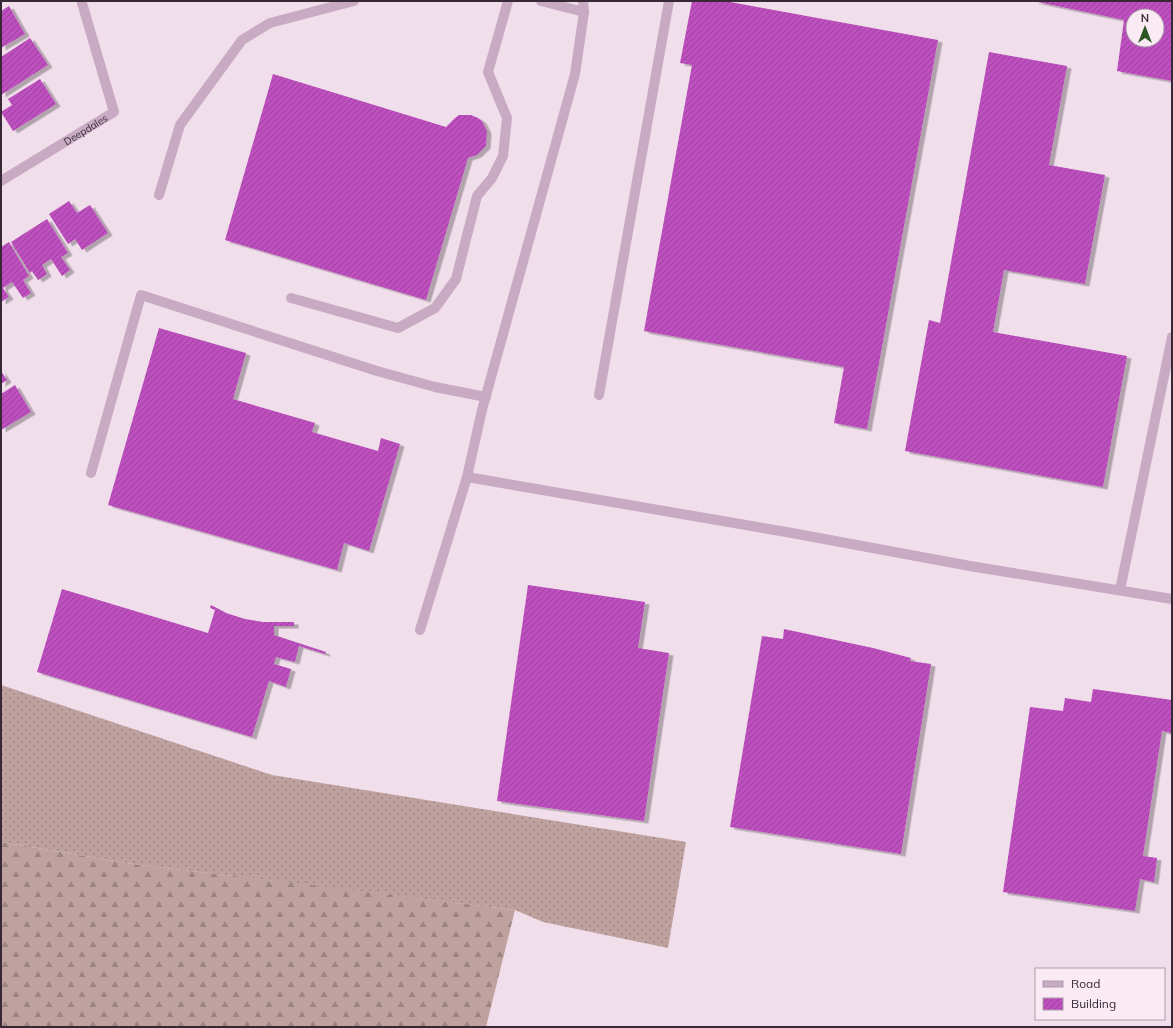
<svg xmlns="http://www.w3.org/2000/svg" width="1173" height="1028" viewBox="0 0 1173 1028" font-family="Mulish,sans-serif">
<defs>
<pattern id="grass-dots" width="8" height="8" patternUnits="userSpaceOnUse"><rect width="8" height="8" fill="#bfa29f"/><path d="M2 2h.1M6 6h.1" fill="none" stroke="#9c8482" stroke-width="1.8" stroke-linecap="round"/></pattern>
<pattern id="forest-firs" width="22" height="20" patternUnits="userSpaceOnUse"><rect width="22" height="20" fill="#bfa29f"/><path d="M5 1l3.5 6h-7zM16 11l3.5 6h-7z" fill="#9c8482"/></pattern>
<pattern id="building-hatch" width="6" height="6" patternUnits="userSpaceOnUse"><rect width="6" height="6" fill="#bd4fbe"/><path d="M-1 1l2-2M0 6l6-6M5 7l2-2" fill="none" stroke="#9a429b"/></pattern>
<filter id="shadow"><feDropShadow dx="4.5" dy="2.5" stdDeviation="0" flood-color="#0004"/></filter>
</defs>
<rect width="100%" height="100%" fill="#f1deeb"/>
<!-- grass -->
<path fill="url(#grass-dots)" d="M 1,685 L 272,775 L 686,842 L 668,948 L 543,922 L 515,910 L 133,864 L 1,842 Z"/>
<!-- forest -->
<path fill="url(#forest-firs)" d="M 1,842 L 133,864 L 337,888 L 515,910 L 486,1027 L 1,1027 Z"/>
<!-- building -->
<g fill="url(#building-hatch)" fill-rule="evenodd" filter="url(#shadow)">
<path d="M 692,1 L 725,1 L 938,40 L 867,429 L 834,423 L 844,367 L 644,331 L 692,65 L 680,63 Z"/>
<path d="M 1033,1 L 1172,1 L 1172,81 L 1117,71 L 1124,20 ZM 1133,16 L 1157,16 L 1157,40 L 1133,40 Z"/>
<path d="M 9,6 L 25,34 L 1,48 L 1,11 Z"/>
<path d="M 30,38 L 48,65 L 1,95 L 1,57 Z"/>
<path d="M 989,52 L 1067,66 L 1049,165 L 1105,175 L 1085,284 L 1004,270 L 993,332 L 1127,356 L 1103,487 L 905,451 L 929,320 L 940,323 Z"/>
<path d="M 273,74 L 446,127 L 455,118 L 459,115 L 471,115 L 478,118 L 482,121 L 487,131 L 486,146 L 477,155 L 468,158 L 426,300 L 225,240 Z"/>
<path d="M 40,79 L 56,104 L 13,131 L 1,112 L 12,105 L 8,99 Z"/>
<path d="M 69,201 L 77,213 L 90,205 L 108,233 L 82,250 L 75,239 L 68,244 L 49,214 Z"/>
<path d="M 47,219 L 68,253 L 61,257 L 70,270 L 62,276 L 51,259 L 42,265 L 47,274 L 38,280 L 32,271 L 30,273 L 11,242 Z"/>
<path d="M 9,242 L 29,276 L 23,280 L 31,293 L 23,298 L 12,282 L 3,288 L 9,297 L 1,302 L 1,247 Z"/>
<path d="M 159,328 L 246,353 L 233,399 L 315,423 L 312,432 L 378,451 L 381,438 L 400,444 L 369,551 L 344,543 L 337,570 L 108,505 Z"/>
<path d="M 1,371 L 7,380 L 1,384 Z"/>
<path d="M 15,385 L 31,412 L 1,430 L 1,394 Z"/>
<path d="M 528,585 L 645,602 L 638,648 L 669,653 L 644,821 L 497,801 Z"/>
<path d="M 62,589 L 208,633 L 215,610 L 210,608 L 211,605 L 226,613 L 245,619 L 263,622 L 294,622 L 294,626 L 274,626 L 274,635 L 326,652 L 325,654 L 299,646 L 295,662 L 276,657 L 274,664 L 291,669 L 286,687 L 269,681 L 252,737 L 37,672 Z"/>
<path d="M 784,629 L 873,648 L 911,658 L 910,661 L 931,664 L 901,854 L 730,827 L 762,636 L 783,639 Z"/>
<path d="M 1093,689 L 1172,700 L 1172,733 L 1162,731 L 1143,856 L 1157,858 L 1154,882 L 1140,879 L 1135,911 L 1003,892 L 1030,707 L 1063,711 L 1065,698 L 1091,702 Z"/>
</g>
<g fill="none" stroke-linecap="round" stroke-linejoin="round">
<!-- service -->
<g stroke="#c8aac2" stroke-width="10">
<path d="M 541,1 L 584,12"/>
<path d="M 159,195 L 180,125 L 242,40 L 270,23 L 354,1"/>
<path d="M 291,298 L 398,328 L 435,308 L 456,279 L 477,196 L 492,178 L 503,156 L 507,118 L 488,72 L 508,1"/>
<path d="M 599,395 L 669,1"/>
<path d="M 91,473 L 141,295 L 377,371 L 435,387 L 486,397"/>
<path d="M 467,477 L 792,533 L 970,566 L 1172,599"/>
<path d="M 1120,590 L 1172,337"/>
<path d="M 420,630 L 467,477 L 482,410 L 575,74 L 584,12 L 583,1"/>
</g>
<!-- minor -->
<path stroke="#c8aac2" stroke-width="10" id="s1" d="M 1,181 L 114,112 L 82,3"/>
</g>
<g text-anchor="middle" stroke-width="3.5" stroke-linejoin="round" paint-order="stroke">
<!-- street labels -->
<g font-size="10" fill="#362935" stroke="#f9eaf4">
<text dy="4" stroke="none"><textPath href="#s1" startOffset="99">Deepdales</textPath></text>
</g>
</g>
<!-- border -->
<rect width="1173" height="1028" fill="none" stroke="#362935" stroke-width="4"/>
<!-- legend -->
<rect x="1035" y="968" width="130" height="52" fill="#f9eaf4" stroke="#ab9da8"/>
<rect x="1043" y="981" width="20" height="6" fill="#c8aac2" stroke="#ab9da8"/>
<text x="1071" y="988" font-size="12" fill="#362935">Road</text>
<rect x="1043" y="998" width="20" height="12" fill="url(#building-hatch)" stroke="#ab9da8"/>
<text x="1071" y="1008" font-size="12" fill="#362935">Building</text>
<!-- north arrow -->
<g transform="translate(1145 28)"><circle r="19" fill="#f9eaf4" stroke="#ab9da8"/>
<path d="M0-3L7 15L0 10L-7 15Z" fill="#2b5522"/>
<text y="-6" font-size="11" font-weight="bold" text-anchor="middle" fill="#362935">N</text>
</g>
</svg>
